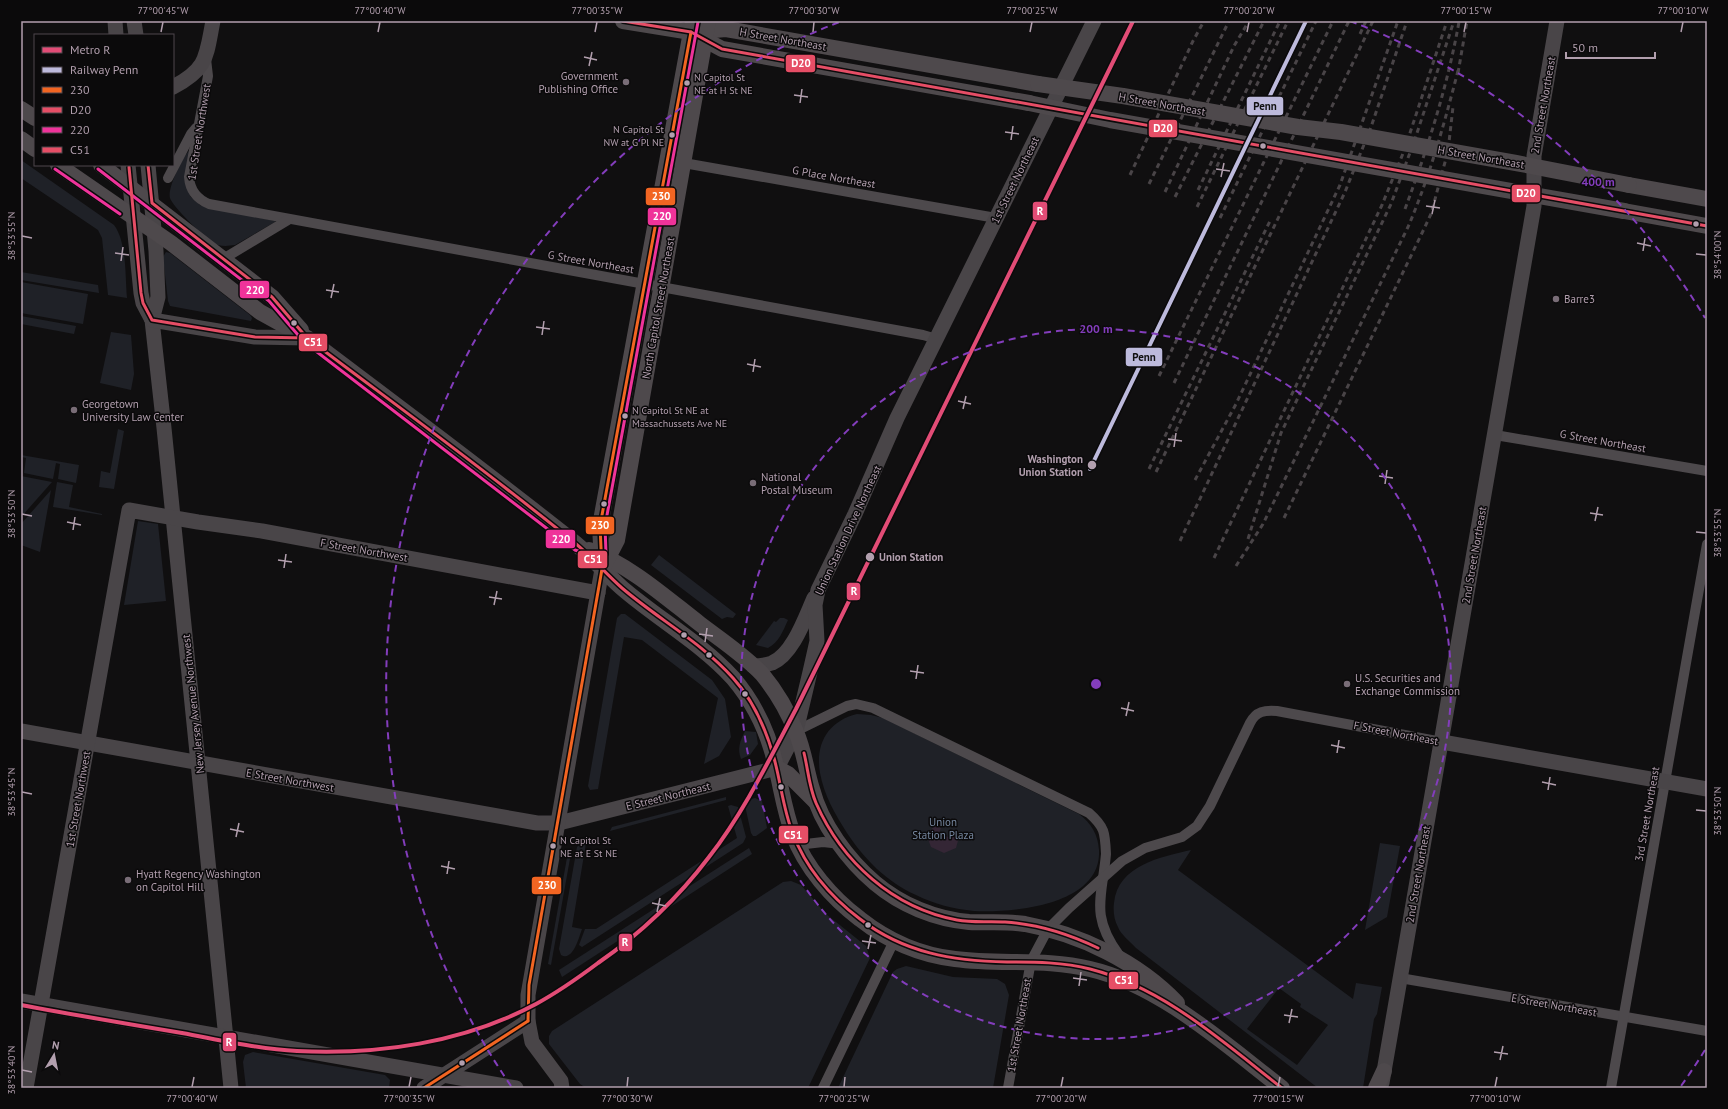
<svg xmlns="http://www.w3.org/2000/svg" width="1728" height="1109" viewBox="0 0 1728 1109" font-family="'PT Sans',sans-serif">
<rect width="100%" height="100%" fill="#100f10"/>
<!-- green -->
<g fill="#1f2127" fill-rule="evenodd">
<path d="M 190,150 L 190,196 L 200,205 L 275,221 L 275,222 L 235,245 C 228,246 220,247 213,243 C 205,238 172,206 170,198 C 167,189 183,155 190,150 Z"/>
<path d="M 21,160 L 114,225 C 127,242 125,277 127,298 L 108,295 L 102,238 L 98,230 L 21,178 Z"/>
<path d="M 166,252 L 170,253 L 250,315 L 252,318 L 251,321 L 170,306 L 168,301 L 163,257 Z"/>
<path d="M 21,272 L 98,285 L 99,293 L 21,280 Z"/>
<path d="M 21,282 L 88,294 L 83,324 L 21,313 Z"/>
<path d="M 21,316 L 76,326 L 74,334 L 21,324 Z"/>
<path d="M 111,332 L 131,335 L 134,374 L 131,390 L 100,383 Z"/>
<path d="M 118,429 L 124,431 L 114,489 L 99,487 L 101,471 L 110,473 Z"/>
<path d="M 21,455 L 79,465 L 76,483 L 58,479 L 60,464 L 56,463 L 53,479 L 24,473 L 26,458 L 22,457 L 21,465 Z"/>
<path d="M 21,476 L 52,482 L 21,517 Z"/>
<path d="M 57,482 L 73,485 L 69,507 L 102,514 L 102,515 L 53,507 Z"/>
<path d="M 51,490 L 40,552 L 21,545 L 21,524 Z"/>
<path d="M 138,521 L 158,524 L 166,601 L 124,605 Z"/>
<path d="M 659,555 L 736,614 L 733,618 L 727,617 L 722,619 L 651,565 Z"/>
<path d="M 621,614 L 625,614 L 712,680 L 725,699 L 731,737 L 719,756 L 704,764 L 718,698 L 642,640 L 624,637 L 598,789 L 590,790 L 588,786 L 617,618 Z"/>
<path d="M 780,618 L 784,618 L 788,620 C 783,631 779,642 768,648 L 756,645 L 774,621 L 776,622 Z"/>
<path d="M 857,714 L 871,715 L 883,718 L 1079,814 C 1091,823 1098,834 1099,850 C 1102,905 1014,913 974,911 C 954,909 934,904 916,895 C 887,882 864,859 847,833 C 835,814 824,795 820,773 C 815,744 828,721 857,714 Z"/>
<path d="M 745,731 L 756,732 L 758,744 L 750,755 L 741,759 C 737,749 740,741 745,731 Z"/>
<path d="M 726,797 L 726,800 L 610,831 L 612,827 Z"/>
<path d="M 755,798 L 762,801 L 767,828 L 756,836 L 753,836 L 751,833 L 744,801 Z"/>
<path d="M 731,805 L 738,807 L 746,837 L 743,843 L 582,947 L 579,945 L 585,929 L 596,929 L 737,838 L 728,806 Z"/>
<path d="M 582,843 L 586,843 L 572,927 L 582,929 C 579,937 573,962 561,955 L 559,949 L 577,847 Z"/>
<path d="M 1380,843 L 1400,846 L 1387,917 L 1365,930 Z"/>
<path d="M 749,848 L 752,854 L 562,977 L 559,970 Z"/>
<path d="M 1191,850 L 1178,870 L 1353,999 L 1356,983 L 1382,987 L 1377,1014 L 1374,1019 L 1363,1088 L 1318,1088 L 1136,948 C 1130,941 1121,935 1118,927 C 1114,920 1113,911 1114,903 C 1118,865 1161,857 1191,850 ZM 1279,988 L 1301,1004 L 1300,1007 L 1328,1025 L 1297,1065 L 1247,1029 Z"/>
<path d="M 568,852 L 571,853 L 551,965 L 548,964 Z"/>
<path d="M 791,881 L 801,885 L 826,914 L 866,946 L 870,958 L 808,1088 L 586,1088 L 580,1084 L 549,1044 L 549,1036 L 552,1031 L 783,882 Z"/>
<path d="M 906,966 L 953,977 L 997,979 L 1005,984 L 1009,995 L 993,1088 L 838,1088 L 893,972 L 897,969 Z"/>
<path d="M 253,1052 L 385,1075 L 390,1080 L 389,1088 L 246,1088 L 243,1062 L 245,1055 Z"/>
</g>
<!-- water -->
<path fill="#342635" d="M 934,825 L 941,828 L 939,833 L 943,834 L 943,839 L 946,836 L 950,838 L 952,834 L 959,837 L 956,848 L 944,853 L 931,847 L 928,839 L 929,830 L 931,831 Z"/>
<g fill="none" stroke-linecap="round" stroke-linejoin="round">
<!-- street -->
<g stroke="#4d494c" stroke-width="10">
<path d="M 206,59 L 208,76 L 189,177 C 190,191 197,199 209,204 L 923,335 L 937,339"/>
<path d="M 678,162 L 996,218"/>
<path d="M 168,178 L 191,134 L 196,128"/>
<path d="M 223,259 L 288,220"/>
<path d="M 1495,435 L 1707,471"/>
<path d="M 796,731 L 847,706 L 856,704 L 873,708 L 1089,813 C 1105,827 1105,833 1106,854 C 1102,898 1090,915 1119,955"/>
<path d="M 797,845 L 823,842 L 841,844"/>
<path d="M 1400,978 L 1707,1031"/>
<path d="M 823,1088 L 894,941"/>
<path d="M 1008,1088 L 1031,961 L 1048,929 L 1069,908 L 1122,861 L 1145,848 L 1182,837 L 1197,826 L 1210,806 L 1250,723 C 1256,711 1265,710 1277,711 L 1442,742"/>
<path d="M 1611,1088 L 1707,544"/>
</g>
<!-- secondary -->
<g stroke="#494548" stroke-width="15">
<path d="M 115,21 L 116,35"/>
<path d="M 134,21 L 136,35"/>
<path d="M 173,87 C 208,69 206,56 213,21"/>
<path d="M 128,165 L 141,293 L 143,303 L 152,320 L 164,428 L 231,1088"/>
<path d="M 148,165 L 156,251 L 158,297 L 152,320"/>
<path d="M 152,320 L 255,337 L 307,338"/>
<path d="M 753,666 C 759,666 766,665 772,663 C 793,654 805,618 814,598"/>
<path d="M 21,731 L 537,823 L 559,823 L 777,768 L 796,731 L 810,672 L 817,641 L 815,605 L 818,590 L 855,514 L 897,418 L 1094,21"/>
<path d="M 1442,742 L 1707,789"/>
<path d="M 21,1001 L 516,1088"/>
<path d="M 1382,1083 L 1534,206 L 1534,156 L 1557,21"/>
<path d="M 26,1088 L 129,510 L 198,522 L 262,531 L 598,593"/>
<path d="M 424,1088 L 528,1021"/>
<path d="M 562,1088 L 561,1081 L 532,1042 L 528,1021 L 528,995 L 602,569"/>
</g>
<!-- primary -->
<g stroke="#4e494c" stroke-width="16">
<path d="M 623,21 L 691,32 L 726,29 L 1038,84"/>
<path d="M 696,35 L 722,49 L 1029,103"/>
<path d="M 21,109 L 35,118"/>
<path d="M 21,139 L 35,149"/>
<path d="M 58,165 L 171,243 L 260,312 L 307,338 C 397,406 487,473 575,543 C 592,557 606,574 622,588 C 658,619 701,643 733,678 C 756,705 770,736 777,771 C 782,792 785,813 793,834 C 805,867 832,898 860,919 C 888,941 920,955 955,959 C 1000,965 1045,958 1090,969 C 1160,985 1226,1045 1282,1088"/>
<path d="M 101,165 L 272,297 L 301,330"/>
<path d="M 1629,185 L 1707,199"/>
<path d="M 1624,211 L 1707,226"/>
<path d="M 589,550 C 631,566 665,597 700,624 C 721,640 744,655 762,674 C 776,691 788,711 796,732 C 804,750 806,770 812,789 C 821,824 848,860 875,883 C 901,905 935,919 969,922 C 988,923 1006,921 1025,924 C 1080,934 1138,962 1177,1003"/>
<path d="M 602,563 L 600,526 L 693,21"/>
<path d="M 603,567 L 617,540 L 708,21"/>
<path d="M 777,768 L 788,774 L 815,801"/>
<path d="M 1376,1088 L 1384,1071"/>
</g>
<!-- rail -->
<g stroke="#494447" stroke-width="3" stroke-dasharray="5 4" stroke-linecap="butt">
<path d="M 1360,34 L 1366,21"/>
<path d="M 1458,73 L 1467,21"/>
<path d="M 1130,175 L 1193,41 L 1204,21"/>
<path d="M 1149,184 L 1229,21"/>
<path d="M 1198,190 L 1280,21"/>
<path d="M 1165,192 L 1234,46 L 1249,21"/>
<path d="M 1175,197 L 1264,21"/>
<path d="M 1197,207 L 1288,21"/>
<path d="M 1405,209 C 1428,147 1447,88 1459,22"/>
<path d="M 1220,218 L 1316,21"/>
<path d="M 1159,376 L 1333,21"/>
<path d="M 1174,383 L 1349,21"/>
<path d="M 1149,469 L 1270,221"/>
<path d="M 1156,472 L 1373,21"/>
<path d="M 1195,480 L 1236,404 L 1340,185 L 1398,21"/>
<path d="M 1284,518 L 1423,231 L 1431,214 L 1448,151 L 1453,107"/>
<path d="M 1248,539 L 1281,433 L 1391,204 L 1415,139 L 1454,21"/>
<path d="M 1180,541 L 1345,192 L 1371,127 L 1407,21"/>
<path d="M 1214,558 L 1382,205 L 1404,151 L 1447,21"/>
<path d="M 1236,566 L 1263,524 L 1408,227 C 1430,176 1445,121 1459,67"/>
</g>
<!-- primary-bridge -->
<g stroke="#4e494c" stroke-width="16">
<path d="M 1038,84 L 1123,96 L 1298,127 L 1341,132 L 1516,163 L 1629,185"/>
<path d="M 1029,103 L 1110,120 L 1624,211"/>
</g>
<defs>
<g id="bus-1">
<path d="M 528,1021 L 529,985 L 602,569 L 600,526 L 691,32"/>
<path d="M 424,1088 L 528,1021"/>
</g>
<path id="bus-2" d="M 623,21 L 691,32 L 722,49 L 1707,226"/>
<g id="bus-3">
<path d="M 55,169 L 120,214"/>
<path d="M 98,169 L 269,301 L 304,342 L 575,550 L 602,559 L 606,554 L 605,526 L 698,22"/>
</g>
<g id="bus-4">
<path d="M 148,165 L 152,203 L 272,297 L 307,338 C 397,406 488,472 575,543 C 592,557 606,574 622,588 C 658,619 701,642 733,678 C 753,700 766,729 774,758 C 781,783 783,809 793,834 C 806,868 831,897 860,919 C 904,953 953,961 1007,962 C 1035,962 1063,962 1090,969 C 1164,988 1223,1042 1282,1088"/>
<path d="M 129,167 L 141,293 L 143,303 L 152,320 L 255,337 L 307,338"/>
<path d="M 804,753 C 808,769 809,787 816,803 C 842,862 893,908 957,920 C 973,923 989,921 1005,922 C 1038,924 1069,934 1098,948"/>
</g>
</defs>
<!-- bus-1 casing -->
<use href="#bus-1" stroke="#0b0a0b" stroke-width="6"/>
<!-- bus-2 casing -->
<use href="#bus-2" stroke="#0b0a0b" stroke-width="6"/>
<!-- bus-3 casing -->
<use href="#bus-3" stroke="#0b0a0b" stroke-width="6"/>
<!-- bus-4 casing -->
<use href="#bus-4" stroke="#0b0a0b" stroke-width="6"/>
<!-- bus-1 -->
<use href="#bus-1" stroke="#f26522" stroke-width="3"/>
<!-- bus-2 -->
<use href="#bus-2" stroke="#e64e66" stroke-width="3"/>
<!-- bus-3 -->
<use href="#bus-3" stroke="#ef339a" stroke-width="3"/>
<!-- bus-4 -->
<use href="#bus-4" stroke="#e64e66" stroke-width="3"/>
<defs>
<path id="rail-1" d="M 1090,469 L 1306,21"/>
</defs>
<!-- rail-1 casing -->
<use href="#rail-1" stroke="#0b0a0b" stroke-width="7"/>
<!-- rail-1 -->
<use href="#rail-1" stroke="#bdbadc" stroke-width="4"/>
<defs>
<path id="metro-1" d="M 21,1005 C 74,1015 128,1024 182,1033 C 220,1040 258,1049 297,1051 C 378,1055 463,1043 536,1004 C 558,992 578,978 598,963 C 640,934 678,898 709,857 C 744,812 769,760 796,709 L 1133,21"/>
</defs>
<!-- metro-1 casing -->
<use href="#metro-1" stroke="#0b0a0b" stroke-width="7"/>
<!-- metro-1 -->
<use href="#metro-1" stroke="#e24c76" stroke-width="4"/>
</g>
<!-- ticks -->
<path fill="none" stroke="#b29fae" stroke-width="1.5" d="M 161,32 L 163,22M 378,32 L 380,22M 595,32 L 597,22M 813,32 L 814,22M 1030,32 L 1032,22M 1247,32 L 1249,22M 1464,32 L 1466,22M 1681,32 L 1683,22M 584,57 L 597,60M 589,66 L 592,52M 794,95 L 808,97M 800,103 L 802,89M 1005,132 L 1019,134M 1011,140 L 1013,126M 1216,169 L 1230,171M 1221,177 L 1224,163M 1426,206 L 1440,208M 1432,214 L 1435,200M 22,236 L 32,238M 1637,243 L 1651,246M 1643,251 L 1645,238M 115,253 L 129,255M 1696,254 L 1706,255M 121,261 L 123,247M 326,290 L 339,292M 331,298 L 334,284M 536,327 L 550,329M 542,335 L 544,321M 747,364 L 761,367M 753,372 L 755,359M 958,401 L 971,404M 963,409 L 966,396M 1168,439 L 1182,441M 1174,447 L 1176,433M 1379,476 L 1393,478M 1385,484 L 1387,470M 1590,513 L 1603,515M 22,514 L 32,516M 1595,521 L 1598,507M 67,522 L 81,525M 73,530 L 75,517M 1696,532 L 1706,533M 278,560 L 292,562M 284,568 L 286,554M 489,597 L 502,599M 494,605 L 497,591M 699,634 L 713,636M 705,642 L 707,628M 910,671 L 924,673M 916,679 L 918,665M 1121,708 L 1134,711M 1126,716 L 1129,702M 1331,745 L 1345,748M 1337,753 L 1339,740M 1542,782 L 1556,785M 1548,790 L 1550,777M 22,792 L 32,794M 1696,810 L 1706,811M 230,829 L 244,832M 236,837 L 239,823M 441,866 L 455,869M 447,874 L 449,861M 652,903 L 666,906M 657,912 L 660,898M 862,941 L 876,943M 868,949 L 871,935M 1073,978 L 1087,980M 1079,986 L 1081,972M 1284,1015 L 1298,1017M 1289,1023 L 1292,1009M 1494,1052 L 1508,1054M 1500,1060 L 1503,1046M 22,1070 L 32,1072M 192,1087 L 194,1077M 409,1087 L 411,1077M 627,1087 L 628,1077M 844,1087 L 845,1077M 1061,1087 L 1063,1077M 1278,1087 L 1280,1077M 1495,1087 L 1497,1077"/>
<!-- distance rings -->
<g fill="none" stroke="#833dbc" stroke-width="2" stroke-dasharray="7 5">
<circle cx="1096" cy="684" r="355"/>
<path d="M1705 1050A710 710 0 0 1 1681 1086M511 1086A710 710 0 0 1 842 21M1350 21A710 710 0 0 1 1705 318"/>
</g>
<!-- markers -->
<g fill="#796d77" stroke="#0b0a0b" stroke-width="1.5">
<circle cx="626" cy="82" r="4"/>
<circle cx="1556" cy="299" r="4"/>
<circle cx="74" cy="410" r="4"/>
<circle cx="753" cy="483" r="4"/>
<circle cx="1347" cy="684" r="4"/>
<circle cx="128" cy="880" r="4"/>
</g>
<g fill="#b29fae" stroke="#0b0a0b" stroke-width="1.5">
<circle cx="687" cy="83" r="3.5"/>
<circle cx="672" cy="135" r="3.5"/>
<circle cx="1263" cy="146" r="3.5"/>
<circle cx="1696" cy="224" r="3.5"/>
<circle cx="294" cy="323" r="3.5"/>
<circle cx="625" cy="416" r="3.5"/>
<circle cx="1092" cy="465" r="5"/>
<circle cx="604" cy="504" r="3.5"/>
<circle cx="870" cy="557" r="5"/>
<circle cx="684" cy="635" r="3.5"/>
<circle cx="709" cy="655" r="3.5"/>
<circle cx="745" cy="694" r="3.5"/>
<circle cx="781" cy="787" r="3.5"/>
<circle cx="553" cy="846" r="3.5"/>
<circle cx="868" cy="925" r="3.5"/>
<circle cx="462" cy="1063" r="3.5"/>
</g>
<g text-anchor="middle" stroke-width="3" stroke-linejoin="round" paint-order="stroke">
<!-- bus labels -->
<g font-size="10" fill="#b29fae" stroke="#0b0a0b" text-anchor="start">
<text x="694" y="81">N Capitol St<tspan x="694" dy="13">NE at H St NE</tspan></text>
<text x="664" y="133" text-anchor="end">N Capitol St<tspan x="664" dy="13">NW at G Pl NE</tspan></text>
<text x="632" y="414">N Capitol St NE at<tspan x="632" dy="13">Massachussets Ave NE</tspan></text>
<text x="560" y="844">N Capitol St<tspan x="560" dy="13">NE at E St NE</tspan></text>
</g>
<!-- street labels -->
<g font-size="11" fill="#b29fae" stroke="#0b0a0b">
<text transform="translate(783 39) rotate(10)" y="4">H Street Northeast</text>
<text transform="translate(1162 104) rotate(10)" y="4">H Street Northeast</text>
<text transform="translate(1543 105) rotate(-80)" y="4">2nd Street Northeast</text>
<text transform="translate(199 132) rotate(-81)" y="4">1st Street Northwest</text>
<text transform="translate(1481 157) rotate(10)" y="4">H Street Northeast</text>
<text transform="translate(834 177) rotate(10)" y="4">G Place Northeast</text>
<text transform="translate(1015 180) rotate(-64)" y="4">1st Street Northeast</text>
<text transform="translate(591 262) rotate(10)" y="4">G Street Northeast</text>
<text transform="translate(658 308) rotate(-80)" y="4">North Capitol Street Northeast</text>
<text transform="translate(1603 441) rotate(10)" y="4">G Street Northeast</text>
<text transform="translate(848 530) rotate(-65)" y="4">Union Station Drive Northeast</text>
<text transform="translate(364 550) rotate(10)" y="4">F Street Northwest</text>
<text transform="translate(1474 555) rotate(-80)" y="4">2nd Street Northeast</text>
<text transform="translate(193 704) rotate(-96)" y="4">New Jersey Avenue Northwest</text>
<text transform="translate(1396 733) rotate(11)" y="4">F Street Northeast</text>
<text transform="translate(290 780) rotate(10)" y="4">E Street Northwest</text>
<text transform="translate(668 796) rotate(-14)" y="4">E Street Northeast</text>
<text transform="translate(78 799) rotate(-80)" y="4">1st Street Northwest</text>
<text transform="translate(1647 814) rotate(-80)" y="4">3rd Street Northeast</text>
<text transform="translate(1418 874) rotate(-80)" y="4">2nd Street Northeast</text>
<text transform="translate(1554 1005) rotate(10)" y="4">E Street Northeast</text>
<text transform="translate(1019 1025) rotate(-80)" y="4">1st Street Northeast</text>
</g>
<!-- poi labels -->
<g font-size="11" fill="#b29fae" stroke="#0b0a0b" text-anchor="start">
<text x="618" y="80" text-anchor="end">Government<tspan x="618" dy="13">Publishing Office</tspan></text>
<text x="1564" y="303">Barre3</text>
<text x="82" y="408">Georgetown<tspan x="82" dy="13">University Law Center</tspan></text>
<text x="761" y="481">National<tspan x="761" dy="13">Postal Museum</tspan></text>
<text x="1355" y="682">U.S. Securities and<tspan x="1355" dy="13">Exchange Commission</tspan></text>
<text x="136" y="878">Hyatt Regency Washington<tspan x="136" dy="13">on Capitol Hill</tspan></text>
</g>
<!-- stop labels -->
<g font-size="11" font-weight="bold" fill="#b29fae" stroke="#0b0a0b" text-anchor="end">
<text x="1083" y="463">Washington<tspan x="1083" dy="13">Union Station</tspan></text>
<text x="879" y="561" text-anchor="start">Union Station</text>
</g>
<!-- park labels -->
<g font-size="11" fill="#75869e" stroke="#0b0a0b">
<text x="943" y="826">Union<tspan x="943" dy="13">Station Plaza</tspan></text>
</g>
</g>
<circle cx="1096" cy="684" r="6" fill="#833dbc" stroke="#0b0a0b" stroke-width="2"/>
<g font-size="12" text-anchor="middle" font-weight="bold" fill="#833dbc" stroke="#0b0a0b" stroke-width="3" stroke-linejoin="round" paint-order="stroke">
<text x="1598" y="186">400 m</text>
<text x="1096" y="333">200 m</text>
</g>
<g stroke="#0b0a0b" stroke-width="1.5">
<rect x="785" y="54" width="31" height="19" rx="4" fill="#e64e66"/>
<rect x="1246" y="96" width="38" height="20" rx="4" fill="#bdbadc"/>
<rect x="1148" y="119" width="30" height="19" rx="4" fill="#e64e66"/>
<rect x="1511" y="184" width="30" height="19" rx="4" fill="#e64e66"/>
<rect x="645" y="187" width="31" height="19" rx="4" fill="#f26522"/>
<rect x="1032" y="201" width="16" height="20" rx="4" fill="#e24c76"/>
<rect x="647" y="207" width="30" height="19" rx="4" fill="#ef339a"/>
<rect x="239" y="280" width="31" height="19" rx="4" fill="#ef339a"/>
<rect x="298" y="333" width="30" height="19" rx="4" fill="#e64e66"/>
<rect x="1125" y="347" width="38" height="20" rx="4" fill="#bdbadc"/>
<rect x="585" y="516" width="30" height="19" rx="4" fill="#f26522"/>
<rect x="545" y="529" width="31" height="20" rx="4" fill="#ef339a"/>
<rect x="577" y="550" width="31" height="19" rx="4" fill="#e64e66"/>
<rect x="846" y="582" width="15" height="19" rx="4" fill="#e24c76"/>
<rect x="778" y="825" width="31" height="19" rx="4" fill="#e64e66"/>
<rect x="531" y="876" width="31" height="19" rx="4" fill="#f26522"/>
<rect x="618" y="933" width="15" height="19" rx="4" fill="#e24c76"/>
<rect x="1108" y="971" width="31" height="19" rx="4" fill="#e64e66"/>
<rect x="222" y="1032" width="15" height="20" rx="4" fill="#e24c76"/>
</g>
<g font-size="11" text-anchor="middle" font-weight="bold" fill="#fff">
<text x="801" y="67">D20</text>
<text x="1163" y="132">D20</text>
<text x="1526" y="197">D20</text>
<text x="661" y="200">230</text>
<text x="1040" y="215">R</text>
<text x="662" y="220">220</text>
<text x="255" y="294">220</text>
<text x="313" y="346">C51</text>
<text x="600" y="529">230</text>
<text x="561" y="543">220</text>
<text x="593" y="563">C51</text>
<text x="854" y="595">R</text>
<text x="793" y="839">C51</text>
<text x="547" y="889">230</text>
<text x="625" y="946">R</text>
<text x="1124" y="984">C51</text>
<text x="229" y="1046">R</text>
</g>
<g font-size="11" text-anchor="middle" font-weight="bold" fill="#111">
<text x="1265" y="110">Penn</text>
<text x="1144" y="361">Penn</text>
</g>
<!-- border -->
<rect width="1728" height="1109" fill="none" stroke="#0b0a0b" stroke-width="44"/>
<!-- legend -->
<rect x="34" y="34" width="140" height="132" fill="#0b0a0b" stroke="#4e464c"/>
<rect x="42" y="47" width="20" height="6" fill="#e24c76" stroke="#4e464c"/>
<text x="70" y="54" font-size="12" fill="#b29fae">Metro R</text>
<rect x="42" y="67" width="20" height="6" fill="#bdbadc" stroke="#4e464c"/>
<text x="70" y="74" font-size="12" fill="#b29fae">Railway Penn</text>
<rect x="42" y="87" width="20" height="6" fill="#f26522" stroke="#4e464c"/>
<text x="70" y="94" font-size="12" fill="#b29fae">230</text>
<rect x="42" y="107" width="20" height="6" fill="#e64e66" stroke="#4e464c"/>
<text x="70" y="114" font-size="12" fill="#b29fae">D20</text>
<rect x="42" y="127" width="20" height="6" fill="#ef339a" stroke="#4e464c"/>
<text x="70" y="134" font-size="12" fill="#b29fae">220</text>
<rect x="42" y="147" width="20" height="6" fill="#e64e66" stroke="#4e464c"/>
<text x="70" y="154" font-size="12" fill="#b29fae">C51</text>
<!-- north arrow -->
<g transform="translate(54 1055) rotate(10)" stroke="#0b0a0b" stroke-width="3" paint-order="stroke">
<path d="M0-3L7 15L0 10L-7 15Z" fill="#b29fae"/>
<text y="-6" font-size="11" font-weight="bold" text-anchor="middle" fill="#b29fae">N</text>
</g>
<!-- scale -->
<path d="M1566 52v6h89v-6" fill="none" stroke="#b29fae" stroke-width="2"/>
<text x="1572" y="52" font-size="12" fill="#b29fae" stroke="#0b0a0b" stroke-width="3" paint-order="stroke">50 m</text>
<rect x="22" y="22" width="1684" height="1065" fill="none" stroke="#b29fae" stroke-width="1.5"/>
<g font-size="10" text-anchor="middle" fill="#b29fae">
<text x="163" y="14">77°00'45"W</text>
<text x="380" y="14">77°00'40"W</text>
<text x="597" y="14">77°00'35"W</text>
<text x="814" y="14">77°00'30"W</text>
<text x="1032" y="14">77°00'25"W</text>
<text x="1249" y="14">77°00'20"W</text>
<text x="1466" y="14">77°00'15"W</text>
<text x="1683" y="14">77°00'10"W</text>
<text transform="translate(11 236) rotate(-90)" y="4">38°53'55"N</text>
<text transform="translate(1717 255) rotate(-90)" y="4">38°54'00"N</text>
<text transform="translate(11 514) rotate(-90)" y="4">38°53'50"N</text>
<text transform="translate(1717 533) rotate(-90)" y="4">38°53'55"N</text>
<text transform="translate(11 792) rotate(-90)" y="4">38°53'45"N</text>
<text transform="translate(1717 811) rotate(-90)" y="4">38°53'50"N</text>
<text transform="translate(11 1070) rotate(-90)" y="4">38°53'40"N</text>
<text x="192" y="1102">77°00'40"W</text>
<text x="409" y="1102">77°00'35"W</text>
<text x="627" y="1102">77°00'30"W</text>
<text x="844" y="1102">77°00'25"W</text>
<text x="1061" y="1102">77°00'20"W</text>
<text x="1278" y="1102">77°00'15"W</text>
<text x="1495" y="1102">77°00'10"W</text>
</g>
</svg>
